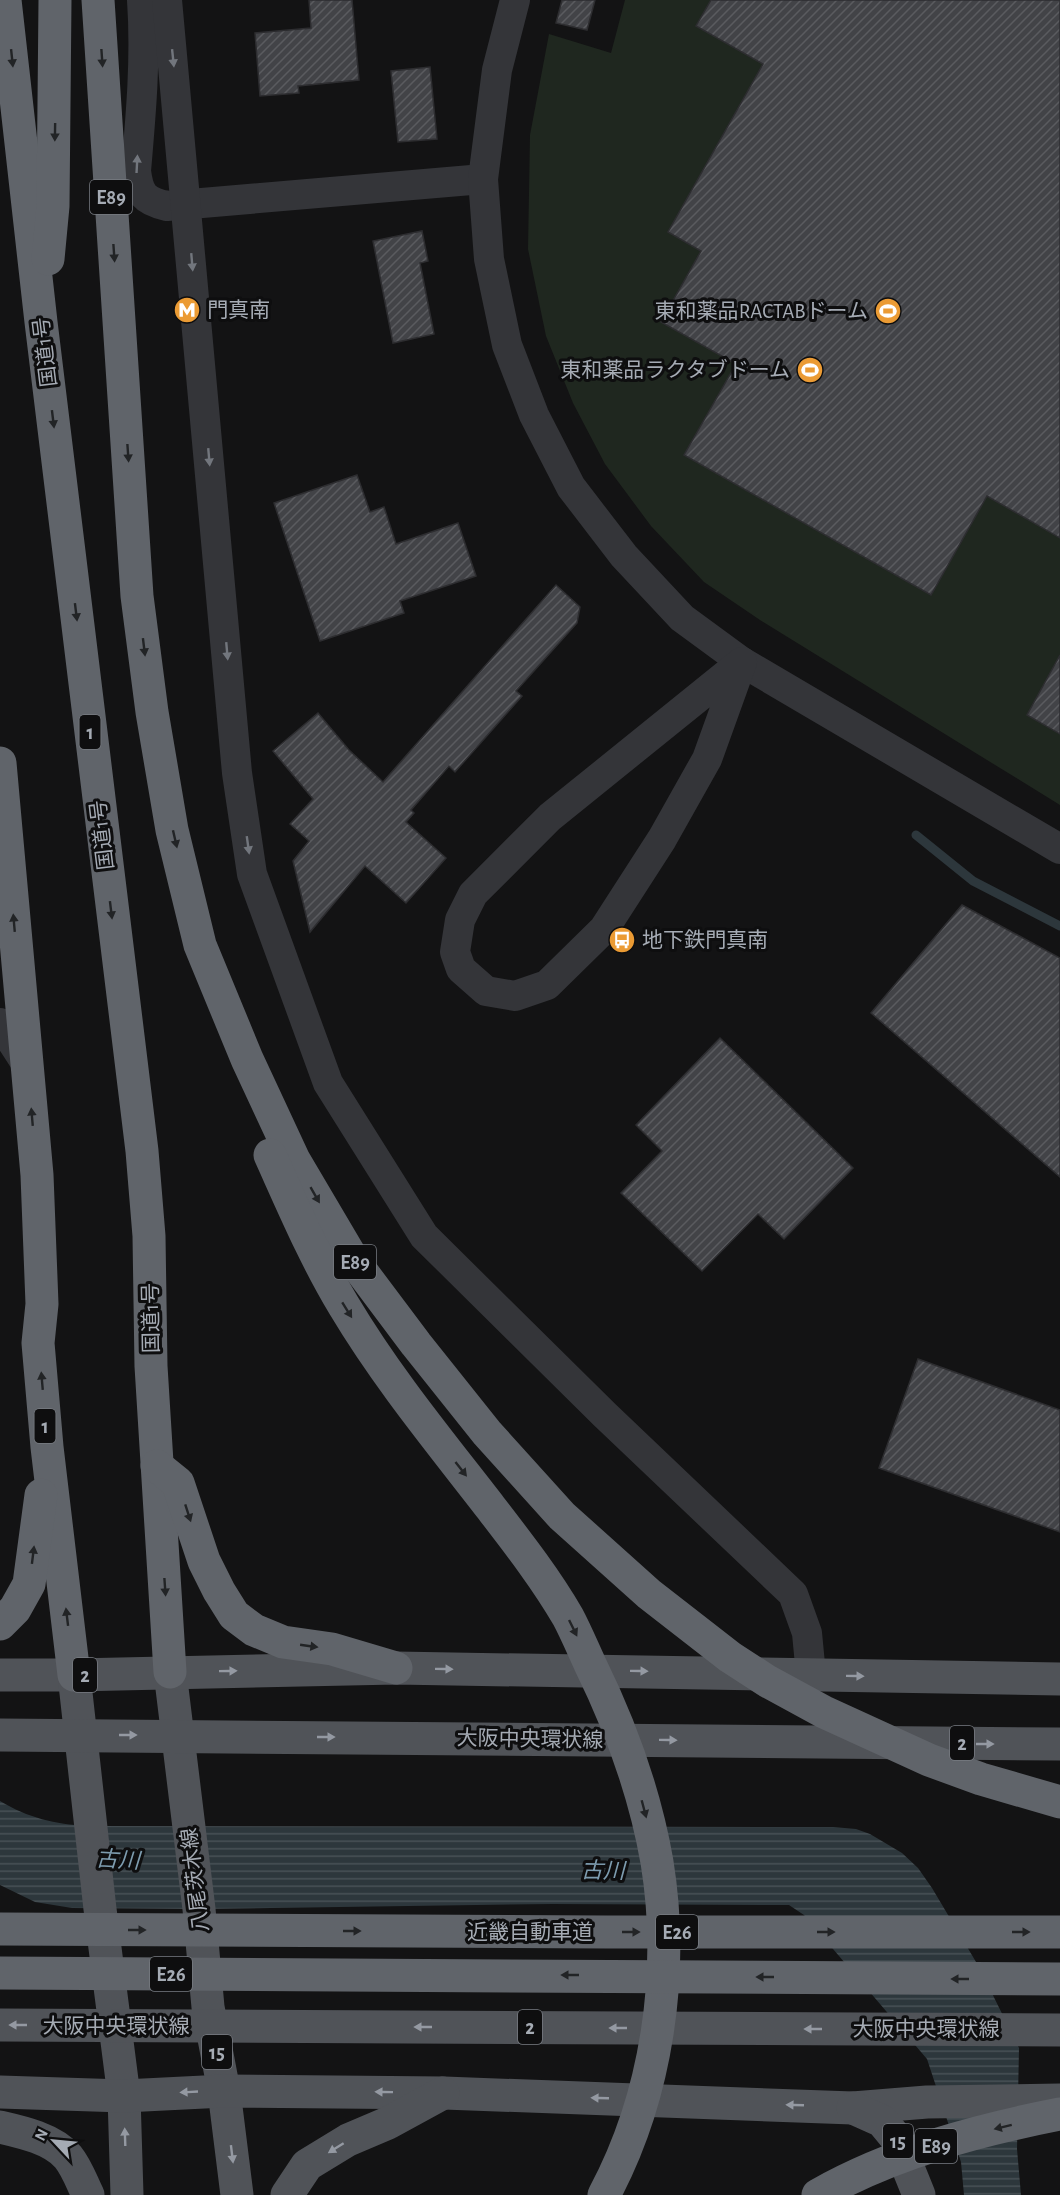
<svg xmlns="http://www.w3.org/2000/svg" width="1060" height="2195" viewBox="0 0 1060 2195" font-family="'Alegreya Sans','Noto Sans JP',sans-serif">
<defs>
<pattern id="water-rules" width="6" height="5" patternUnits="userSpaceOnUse" patternTransform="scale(1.5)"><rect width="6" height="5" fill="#2d373c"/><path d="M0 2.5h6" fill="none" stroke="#485156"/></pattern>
<pattern id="building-hatch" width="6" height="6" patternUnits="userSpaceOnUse" patternTransform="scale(1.5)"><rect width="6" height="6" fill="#424347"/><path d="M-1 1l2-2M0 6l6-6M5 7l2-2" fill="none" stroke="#5a5b5f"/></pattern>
</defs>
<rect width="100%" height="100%" fill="#131314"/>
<!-- pitch -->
<path fill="#1f271f" d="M 625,0 L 1060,0 L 1060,805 L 760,620 L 704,582 L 651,526 L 605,464 L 573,403 L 546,336 L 528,249 L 530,135 L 549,34 L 611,53 Z"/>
<!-- water -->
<path fill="url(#water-rules)" d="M 0,1801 C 28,1818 55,1824 87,1826 L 833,1827 L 856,1829 L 870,1834 L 902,1853 L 918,1868 L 932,1888 L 979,1967 L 1019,2048 L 1017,2149 L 1021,2195 L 964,2195 L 961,2162 L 927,2059 L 804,1915 L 789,1905 L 552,1904 L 199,1909 L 72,1908 L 35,1902 L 0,1885 Z"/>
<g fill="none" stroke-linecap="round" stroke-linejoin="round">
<!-- stream -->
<path stroke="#2d373c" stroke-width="9" d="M 916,835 L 973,881 L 1060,926"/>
</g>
<!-- building -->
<g fill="url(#building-hatch)" stroke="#2d2d30" stroke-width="1.5">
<path d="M 309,0 L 352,0 L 359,80 L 298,86 L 299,93 L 260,96 L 255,33 L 311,28 Z"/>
<path d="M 562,0 L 595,0 L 587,30 L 556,23 Z"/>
<path d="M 711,0 L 1060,0 L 1060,538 L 987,496 L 931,595 L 684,455 L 736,364 L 661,322 L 701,251 L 668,232 L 763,64 L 696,26 Z"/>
<path d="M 430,67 L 437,139 L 398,142 L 391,71 Z"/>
<path d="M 422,231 L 428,261 L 420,263 L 434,334 L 393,343 L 373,241 Z"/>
<path d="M 357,475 L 370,512 L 384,507 L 396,544 L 458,523 L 476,576 L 400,601 L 404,613 L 320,641 L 274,503 Z"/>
<path d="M 556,585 L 580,607 L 577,623 L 516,691 L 522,696 L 455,772 L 449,766 L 411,810 L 414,813 L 406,822 L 446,858 L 406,903 L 365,866 L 310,932 L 293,861 L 309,841 L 290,824 L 313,799 L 273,751 L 318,713 L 349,750 L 383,782 Z"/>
<path d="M 1060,655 L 1060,734 L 1027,715 Z"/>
<path d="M 962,905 L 1060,958 L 1060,1177 L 871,1013 Z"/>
<path d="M 720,1038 L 853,1168 L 784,1239 L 758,1214 L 702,1271 L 621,1193 L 662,1151 L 636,1125 Z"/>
<path d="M 918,1359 L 1060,1410 L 1060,1532 L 879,1468 Z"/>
</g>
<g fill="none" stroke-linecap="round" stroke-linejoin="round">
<!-- minor -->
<g stroke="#343539" stroke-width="30">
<path d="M 142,0 C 146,58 141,114 136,171 C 139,194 144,201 167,206 L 483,179"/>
<path d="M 167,0 L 237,773 L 252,874 L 328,1083 L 424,1236 L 605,1415 L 793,1594 L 807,1633 L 811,1675"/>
<path d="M 515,0 L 497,70 L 483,179 L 489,259 L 507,345 L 534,415 L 571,487 L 624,556 L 682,618 L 742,662 L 1060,849"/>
<path d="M 742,662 L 707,759 L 662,839 L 604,929 L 547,985 L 515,996 L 486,991 L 461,969 L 455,952 L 460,920 L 473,894 L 550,817 Z"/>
<path d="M 0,1023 L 27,1065"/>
</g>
<!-- major -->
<g stroke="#505358" stroke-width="33">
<path d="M 170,1672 L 199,1909 L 208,2007 L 224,2091 L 237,2195"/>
<path d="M 0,1675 L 74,1675 L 396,1668 L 1060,1679"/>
<path d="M 74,1675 L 100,1909 L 124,2096 L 127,2195"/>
<path d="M 0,1735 L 1060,1744"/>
<path d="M 0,2025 L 1060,2030"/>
<path d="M 0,2092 L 124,2096 L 224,2091 L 444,2093 L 853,2108 L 927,2102 L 1060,2100"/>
<path d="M 853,2108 L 882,2121 L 896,2138 L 919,2195"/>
<path d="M 0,2127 C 22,2132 53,2139 68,2157 C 77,2168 82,2183 88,2195"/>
<path d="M 287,2195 L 307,2165 L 348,2140 L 388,2123 L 443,2093"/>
</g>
<!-- highway -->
<g stroke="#60646a" stroke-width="33">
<path d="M 5,0 L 41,322 L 142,1151 L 149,1236 L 151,1366 L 170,1672"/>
<path d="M 98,0 L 137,596 L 152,712 L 172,830 L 200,945 L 247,1059 L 294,1160 L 353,1260 L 416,1344 L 487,1433 L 562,1516 L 649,1594 L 730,1657 L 767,1681 L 824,1712 L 929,1760 L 981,1779 L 1060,1802"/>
<path d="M 48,259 L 53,206 L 55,0"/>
<path d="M 0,763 L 37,1175 L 42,1304 L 38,1343 L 47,1447 L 74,1675"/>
<path d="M 270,1155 C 293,1206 315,1258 344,1306 C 387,1378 440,1442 491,1508 C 518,1543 546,1579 568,1617 C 576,1632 583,1649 590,1664 C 621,1727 645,1793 657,1862 C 675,1973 657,2096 604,2195"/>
<path d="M 157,1466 L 178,1483 L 204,1561 L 219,1591 L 234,1615 L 254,1630 L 283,1642 L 332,1649 L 396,1668"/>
<path d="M 0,1624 L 15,1609 L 29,1584 L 41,1495"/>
<path d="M 0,1929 L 607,1932 L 1060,1932"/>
<path d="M 0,1973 L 1060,1979"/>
<path d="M 818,2195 C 892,2153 978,2130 1060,2114"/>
</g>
</g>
<!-- one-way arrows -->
<defs><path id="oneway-solid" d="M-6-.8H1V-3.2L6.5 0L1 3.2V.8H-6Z" transform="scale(1.5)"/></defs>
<g fill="#222426">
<use href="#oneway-solid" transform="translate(12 58) rotate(84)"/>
<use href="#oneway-solid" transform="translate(102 58) rotate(86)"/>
<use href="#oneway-solid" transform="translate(55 132) rotate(91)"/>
<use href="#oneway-solid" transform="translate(114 253) rotate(86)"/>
<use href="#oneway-solid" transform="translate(53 419) rotate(83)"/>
<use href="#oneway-solid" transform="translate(128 453) rotate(86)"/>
<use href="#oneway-solid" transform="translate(76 612) rotate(83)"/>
<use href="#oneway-solid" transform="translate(144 647) rotate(83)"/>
<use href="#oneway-solid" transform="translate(175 839) rotate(77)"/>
<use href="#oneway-solid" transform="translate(111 910) rotate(83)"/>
<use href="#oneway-solid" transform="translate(14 923) rotate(-95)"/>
<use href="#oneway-solid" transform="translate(32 1117) rotate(-95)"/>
<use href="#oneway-solid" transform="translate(315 1195) rotate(60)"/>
<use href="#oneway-solid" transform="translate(347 1310) rotate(58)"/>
<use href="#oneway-solid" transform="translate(42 1381) rotate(-95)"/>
<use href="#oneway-solid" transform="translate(461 1469) rotate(52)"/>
<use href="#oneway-solid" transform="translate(188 1513) rotate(72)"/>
<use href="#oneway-solid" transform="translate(33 1555) rotate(-83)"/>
<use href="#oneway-solid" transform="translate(165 1587) rotate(86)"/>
<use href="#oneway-solid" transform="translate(67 1617) rotate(-97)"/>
<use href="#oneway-solid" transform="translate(573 1628) rotate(64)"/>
<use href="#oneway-solid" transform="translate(309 1646) rotate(8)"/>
<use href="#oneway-solid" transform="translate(644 1809) rotate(75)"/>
<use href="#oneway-solid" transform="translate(137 1930)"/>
<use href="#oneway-solid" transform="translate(352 1931)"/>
<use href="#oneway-solid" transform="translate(631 1932)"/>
<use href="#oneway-solid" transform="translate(826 1932)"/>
<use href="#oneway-solid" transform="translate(1021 1932)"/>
<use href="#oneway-solid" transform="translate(570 1975) rotate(-180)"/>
<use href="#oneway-solid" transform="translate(765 1977) rotate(-180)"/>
<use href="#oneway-solid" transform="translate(960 1979) rotate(-180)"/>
<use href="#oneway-solid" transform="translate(1003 2127) rotate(166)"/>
</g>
<g fill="#72767d">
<use href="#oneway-solid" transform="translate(173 58) rotate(84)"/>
<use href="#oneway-solid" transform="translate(137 164) rotate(-87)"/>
<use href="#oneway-solid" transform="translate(192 262) rotate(85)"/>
<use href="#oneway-solid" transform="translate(209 457) rotate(85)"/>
<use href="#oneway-solid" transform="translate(227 651) rotate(85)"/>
<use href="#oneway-solid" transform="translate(248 845) rotate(82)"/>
</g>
<g fill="#9499a2">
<use href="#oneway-solid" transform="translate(444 1669) rotate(1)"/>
<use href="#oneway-solid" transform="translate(228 1671) rotate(-1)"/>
<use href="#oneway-solid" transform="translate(639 1671) rotate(1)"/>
<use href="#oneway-solid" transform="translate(855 1676) rotate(1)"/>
<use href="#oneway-solid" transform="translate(128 1735)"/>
<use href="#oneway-solid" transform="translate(326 1737)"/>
<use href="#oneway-solid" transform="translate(668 1740) rotate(1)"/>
<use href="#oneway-solid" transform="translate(985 1744)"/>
<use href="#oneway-solid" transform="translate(18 2025) rotate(-180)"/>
<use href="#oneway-solid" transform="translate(423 2027) rotate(-180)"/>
<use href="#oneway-solid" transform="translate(618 2028) rotate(-180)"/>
<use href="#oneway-solid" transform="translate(813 2029) rotate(-180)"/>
<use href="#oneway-solid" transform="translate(189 2092) rotate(177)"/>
<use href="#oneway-solid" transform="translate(384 2092) rotate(-179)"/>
<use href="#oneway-solid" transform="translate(600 2098) rotate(-178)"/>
<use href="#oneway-solid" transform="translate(795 2105) rotate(-178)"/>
<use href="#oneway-solid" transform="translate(125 2137) rotate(-92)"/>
<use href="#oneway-solid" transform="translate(336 2148) rotate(148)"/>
<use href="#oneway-solid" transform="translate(232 2154) rotate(83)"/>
</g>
<!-- icons -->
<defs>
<symbol id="metro-disc" viewBox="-11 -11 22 22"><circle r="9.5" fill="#eb9b34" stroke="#0e0e0f"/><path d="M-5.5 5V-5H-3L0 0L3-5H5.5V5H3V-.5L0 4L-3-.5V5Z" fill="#fff"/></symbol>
<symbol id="stadium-disc" viewBox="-11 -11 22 22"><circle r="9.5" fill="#eb9b34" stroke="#0e0e0f"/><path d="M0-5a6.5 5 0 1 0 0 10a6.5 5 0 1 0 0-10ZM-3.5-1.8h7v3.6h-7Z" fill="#fff"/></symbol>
<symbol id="bus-disc" viewBox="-11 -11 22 22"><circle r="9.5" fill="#eb9b34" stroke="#0e0e0f"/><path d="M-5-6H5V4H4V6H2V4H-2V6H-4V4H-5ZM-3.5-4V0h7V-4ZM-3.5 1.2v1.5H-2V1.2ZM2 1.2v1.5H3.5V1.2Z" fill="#fff"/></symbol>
</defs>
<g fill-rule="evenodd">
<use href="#metro-disc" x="172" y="295" width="30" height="30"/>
<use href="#stadium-disc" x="873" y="296" width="30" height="30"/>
<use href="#stadium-disc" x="795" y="355" width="30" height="30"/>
<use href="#bus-disc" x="607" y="925" width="30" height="30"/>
</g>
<g text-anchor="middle" stroke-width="6" stroke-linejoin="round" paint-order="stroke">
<!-- shield labels -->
<g fill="#0e0e0f" stroke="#787c82" stroke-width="1.5">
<rect x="90" y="180" width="42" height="34" rx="4.5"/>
<rect x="79.5" y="715" width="21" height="34" rx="4.5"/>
<rect x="334" y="1245" width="42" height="34" rx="4.5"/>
<rect x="34.5" y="1409" width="21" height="34" rx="4.5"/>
<rect x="73" y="1658" width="24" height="34" rx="4.5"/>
<rect x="950" y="1726" width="24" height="34" rx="4.5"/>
<rect x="656" y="1915" width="42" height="34" rx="4.5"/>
<rect x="150" y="1957" width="42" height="34" rx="4.5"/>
<rect x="518" y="2010" width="24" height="34" rx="4.5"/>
<rect x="202" y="2035" width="30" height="34" rx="4.5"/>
<rect x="883" y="2124" width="30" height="34" rx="4.5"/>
<rect x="915" y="2129" width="42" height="34" rx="4.5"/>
</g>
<g font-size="20" font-weight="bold" fill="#a5abb4">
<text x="111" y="204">E89</text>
<text x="90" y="739">1</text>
<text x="355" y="1269">E89</text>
<text x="45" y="1433">1</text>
<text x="85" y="1682">2</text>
<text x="962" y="1750">2</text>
<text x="677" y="1939">E26</text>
<text x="171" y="1981">E26</text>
<text x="530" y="2034">2</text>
<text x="217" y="2059">15</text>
<text x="898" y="2148">15</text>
<text x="936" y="2153">E89</text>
</g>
<!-- poi labels -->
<g font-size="21" fill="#a5abb4" stroke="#0e0e0f" text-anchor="start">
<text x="207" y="317">門真南</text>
<text x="868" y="318" text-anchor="end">東和薬品RACTABドーム</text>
<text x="790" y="377" text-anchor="end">東和薬品ラクタブドーム</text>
<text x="642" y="947">地下鉄門真南</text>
</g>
<!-- street labels -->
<g font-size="21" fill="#a5abb4" stroke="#0e0e0f">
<text transform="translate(45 352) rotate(-97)" y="7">国道1号</text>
<text transform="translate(102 835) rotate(-97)" y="7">国道1号</text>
<text transform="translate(151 1318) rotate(-91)" y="7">国道1号</text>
<text transform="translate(530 1739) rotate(1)" y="7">大阪中央環状線</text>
<text transform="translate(195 1880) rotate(-97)" y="7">八尾茨木線</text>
<text x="530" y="1939">近畿自動車道</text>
<text x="116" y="2033">大阪中央環状線</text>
<text x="926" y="2036">大阪中央環状線</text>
</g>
<!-- water labels -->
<g font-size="22" font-style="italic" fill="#7d9caf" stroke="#0e0e0f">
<text transform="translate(118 1859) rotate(3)" y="8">古川</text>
<text transform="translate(603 1870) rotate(1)" y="8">古川</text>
</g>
</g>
<!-- north arrow -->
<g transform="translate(54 2141) rotate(296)" stroke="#0e0e0f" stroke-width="4.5" paint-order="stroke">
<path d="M0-4.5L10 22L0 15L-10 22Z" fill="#a5abb4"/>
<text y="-9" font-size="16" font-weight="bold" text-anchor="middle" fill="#a5abb4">N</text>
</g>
</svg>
